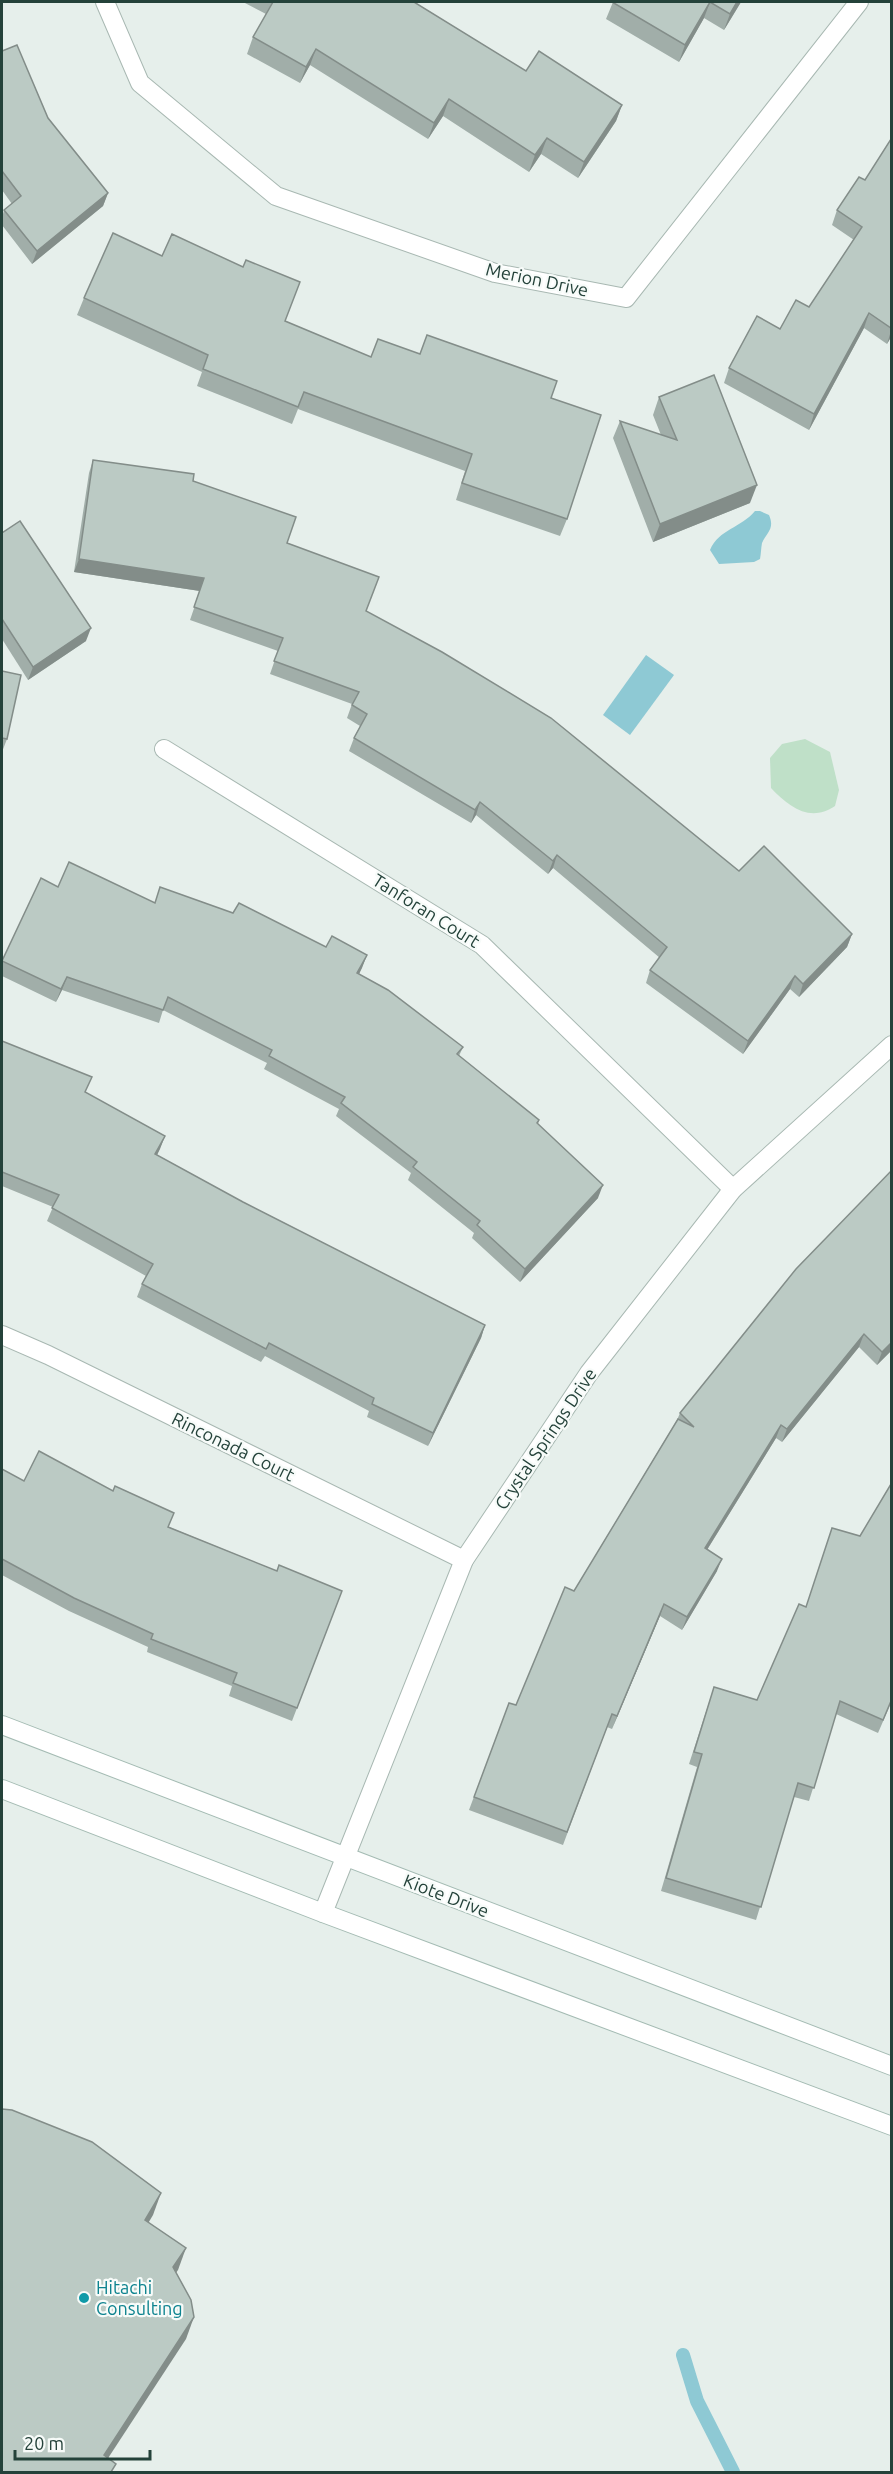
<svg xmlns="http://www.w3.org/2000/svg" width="893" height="2474" viewBox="0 0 893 2474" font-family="Ubuntu,sans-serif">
<rect width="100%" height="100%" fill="#e6efeb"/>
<!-- green -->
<path fill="#bfe0c8" d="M 805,739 L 830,752 L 839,790 L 835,806 C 810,823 789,807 771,788 L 770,758 L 782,744 Z"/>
<!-- water -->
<g fill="#8ec9d4">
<path d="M 755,511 L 760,511 L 769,515 C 775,529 767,532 762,543 C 761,548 761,554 760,559 L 754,562 L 719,564 L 710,550 C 719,529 741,528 755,511 Z"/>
<path d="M 646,655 L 674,675 L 630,735 L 603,715 Z"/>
</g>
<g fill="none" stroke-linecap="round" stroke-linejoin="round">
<!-- stream -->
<path stroke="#8ec9d4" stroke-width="14" d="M 683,2355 L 697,2401 L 733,2472"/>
<defs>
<g id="street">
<path d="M 105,2 L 140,83 L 276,196 L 495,273 L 626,298 L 859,2"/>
<path d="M 164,749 L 482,945 L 733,1189"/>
<path d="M 2,1335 L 48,1355 L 464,1560"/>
<path d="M 323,1913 L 464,1560 L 589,1373 L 733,1189 L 892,1045"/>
</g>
<g id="secondary">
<path d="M 2,1725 L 892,2066"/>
<path d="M 2,1789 L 323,1913 L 892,2126"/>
</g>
</defs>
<!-- street casing -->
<use href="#street" stroke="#a8b8b2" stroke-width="20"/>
<!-- secondary casing -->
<use href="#secondary" stroke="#a4bbb3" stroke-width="20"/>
<!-- street -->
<use href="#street" stroke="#fff" stroke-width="18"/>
<!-- secondary -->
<use href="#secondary" stroke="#fff" stroke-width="18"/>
</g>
<!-- wall -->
<g fill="#a1aea9">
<path d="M 243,2 L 414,2 L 526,71 L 622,105 L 616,121 L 578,178 L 541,154 L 529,172 L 443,116 L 428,139 L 310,65 L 300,83 L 247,54 L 253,37 L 266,14 Z"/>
<path d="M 613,2 L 741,2 L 724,30 L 704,18 L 679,62 L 606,19 Z"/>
<path d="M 2,51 L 48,118 L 108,193 L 103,206 L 32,264 L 2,225 L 2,218 L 4,210 L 12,204 L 2,190 Z"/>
<path d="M 891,139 L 891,337 L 887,344 L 864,328 L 809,430 L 724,383 L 729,368 L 809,307 L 854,240 L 832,225 L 837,210 L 865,180 Z"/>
<path d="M 162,256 L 243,267 L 300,282 L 285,321 L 371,357 L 420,354 L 551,398 L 567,519 L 560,536 L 456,500 L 465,471 L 298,409 L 292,424 L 197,386 L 202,372 L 77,315 L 84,298 Z"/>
<path d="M 659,397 L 750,503 L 653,542 L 613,438 L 620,421 L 661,435 L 653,415 Z"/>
<path d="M 93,460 L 193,481 L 287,543 L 366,611 L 739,871 L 852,934 L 847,947 L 799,997 L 790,989 L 743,1054 L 646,983 L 650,970 L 660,958 L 553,868 L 548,874 L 476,815 L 471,823 L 349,751 L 354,738 L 360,726 L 347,718 L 352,704 L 270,674 L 278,651 L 190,620 L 200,591 L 74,572 L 89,473 Z"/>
<path d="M 2,533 L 86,641 L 28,680 L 2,639 Z"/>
<path d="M 2,671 L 7,739 L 2,752 Z"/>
<path d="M 58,887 L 326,947 L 367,955 L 359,974 L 463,1047 L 459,1056 L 539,1120 L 538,1124 L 598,1198 L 520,1282 L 472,1238 L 474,1233 L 408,1180 L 411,1173 L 336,1116 L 339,1109 L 264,1069 L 267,1063 L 163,1010 L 159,1023 L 62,990 L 56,1002 L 2,976 L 2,961 Z"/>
<path d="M 2,1041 L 86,1093 L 165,1136 L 157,1155 L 243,1202 L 485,1325 L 481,1338 L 428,1446 L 367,1417 L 369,1411 L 265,1356 L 261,1362 L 137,1297 L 142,1284 L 146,1276 L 47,1221 L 53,1207 L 2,1186 Z"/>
<path d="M 891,1171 L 891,1351 L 877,1365 L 859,1347 L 782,1442 L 776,1438 L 707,1550 L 717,1571 L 682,1630 L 660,1616 L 612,1729 L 607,1727 L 563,1845 L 469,1810 L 509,1703 L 516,1705 L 574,1591 L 677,1420 L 680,1413 Z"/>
<path d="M 2,1469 L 24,1481 L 169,1527 L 277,1571 L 342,1591 L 292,1721 L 229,1696 L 232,1686 L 147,1652 L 148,1647 L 69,1611 L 2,1575 Z"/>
<path d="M 832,1528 L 860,1536 L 891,1703 L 878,1733 L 836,1714 L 809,1801 L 794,1797 L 756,1920 L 661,1891 L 697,1767 L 689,1764 L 714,1687 L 757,1700 L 806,1607 Z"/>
</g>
<!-- shaded-wall -->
<g fill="#838d89">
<path d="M 710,2 L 704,18 L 679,62 L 685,45 Z"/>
<path d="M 737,2 L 741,2 L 724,30 L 730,14 Z"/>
<path d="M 316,49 L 310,65 L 300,83 L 306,67 Z"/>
<path d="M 449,99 L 443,116 L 428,139 L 434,123 Z"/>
<path d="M 622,105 L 616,121 L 578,178 L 584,162 Z"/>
<path d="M 547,138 L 541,154 L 529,172 L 535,155 Z"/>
<path d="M 108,193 L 103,206 L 32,264 L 37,251 Z"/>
<path d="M 869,313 L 864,328 L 809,430 L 814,414 Z"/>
<path d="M 891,331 L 891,337 L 887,344 Z"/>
<path d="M 757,485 L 750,503 L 653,542 L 660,524 Z"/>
<path d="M 79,559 L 204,578 L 200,591 L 74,572 Z"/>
<path d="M 91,628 L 86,641 L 28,680 L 33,667 Z"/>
<path d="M 480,802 L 476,815 L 471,823 L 475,810 Z"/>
<path d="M 557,855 L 553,868 L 548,874 L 553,861 Z"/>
<path d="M 852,934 L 847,947 L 799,997 L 803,984 Z"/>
<path d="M 367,955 L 362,968 L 353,986 L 357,973 Z"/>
<path d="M 795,976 L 790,989 L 743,1054 L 748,1041 Z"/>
<path d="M 67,977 L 62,990 L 56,1002 L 61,989 Z"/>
<path d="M 165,1136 L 160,1149 L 151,1167 L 155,1154 Z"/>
<path d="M 603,1185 L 598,1198 L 520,1282 L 525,1269 Z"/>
<path d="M 485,1325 L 481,1338 L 428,1446 L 433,1433 Z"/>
<path d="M 864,1334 L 859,1347 L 782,1442 L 787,1429 Z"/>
<path d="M 891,1343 L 891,1351 L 877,1365 L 882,1352 Z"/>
<path d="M 781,1425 L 776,1438 L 700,1561 L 705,1548 Z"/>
<path d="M 722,1559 L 717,1571 L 682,1630 L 687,1617 Z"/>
<path d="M 664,1604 L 660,1616 L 612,1729 L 617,1716 Z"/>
<path d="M 161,2193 L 153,2215 L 137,2242 L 145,2220 Z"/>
<path d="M 186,2248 L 178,2270 L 165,2289 L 173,2267 Z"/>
<path d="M 194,2317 L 186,2339 L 99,2472 L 104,2455 Z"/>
</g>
<!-- building -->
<g fill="#bbcac4" stroke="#838d89" stroke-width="1.5">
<path d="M 273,2 L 414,2 L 526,71 L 539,51 L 622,105 L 584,162 L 547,138 L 535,155 L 449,99 L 434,123 L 316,49 L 306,67 L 253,37 Z"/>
<path d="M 612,2 L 737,2 L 730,14 L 710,2 L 685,45 Z"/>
<path d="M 17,45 L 48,118 L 108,193 L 37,251 L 4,210 L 21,196 L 2,171 L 2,51 Z"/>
<path d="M 891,139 L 891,328 L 869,313 L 814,414 L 729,368 L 757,316 L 780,329 L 796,300 L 809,307 L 862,227 L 837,210 L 859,177 L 865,180 Z"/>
<path d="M 113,233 L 162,256 L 172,234 L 243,267 L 246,260 L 300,282 L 285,321 L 371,357 L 378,339 L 420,354 L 427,335 L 557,381 L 551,398 L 601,415 L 567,519 L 462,483 L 472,454 L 304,392 L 298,407 L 203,369 L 208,355 L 84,298 Z"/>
<path d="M 714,375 L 757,485 L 660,524 L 620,421 L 677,440 L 659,397 Z"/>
<path d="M 93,460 L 194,474 L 193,481 L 296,517 L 287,543 L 379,577 L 366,611 L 442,652 L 551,718 L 739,871 L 764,846 L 852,934 L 803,984 L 795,976 L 748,1041 L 650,970 L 667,947 L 557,855 L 553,861 L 480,802 L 475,810 L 354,738 L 367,714 L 352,705 L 359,692 L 274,661 L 283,638 L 194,607 L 204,578 L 79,559 Z"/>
<path d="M 20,521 L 91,628 L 33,667 L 2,619 L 2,533 Z"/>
<path d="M 2,671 L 21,675 L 7,739 L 2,738 Z"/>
<path d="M 69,862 L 155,903 L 160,887 L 233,913 L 239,903 L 326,947 L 332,936 L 367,955 L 357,973 L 388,990 L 463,1047 L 457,1054 L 539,1120 L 537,1123 L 603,1185 L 525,1269 L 477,1225 L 480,1221 L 413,1167 L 417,1162 L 341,1103 L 345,1097 L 269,1056 L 272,1050 L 168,997 L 163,1010 L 67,977 L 61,989 L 2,961 L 41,878 L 58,887 Z"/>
<path d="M 2,1041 L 92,1077 L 85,1092 L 165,1136 L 155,1154 L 243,1202 L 485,1325 L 433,1433 L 372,1404 L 374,1398 L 269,1343 L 266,1349 L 142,1284 L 153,1264 L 52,1208 L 59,1195 L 2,1172 Z"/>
<path d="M 891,1171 L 891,1343 L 882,1352 L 864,1334 L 787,1429 L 781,1425 L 705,1548 L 722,1559 L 687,1617 L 664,1604 L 617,1716 L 612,1714 L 567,1832 L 474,1797 L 509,1703 L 516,1705 L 565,1587 L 574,1591 L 678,1419 L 694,1427 L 680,1413 L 796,1269 Z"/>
<path d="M 39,1451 L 113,1491 L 115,1486 L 174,1513 L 168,1527 L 277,1571 L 279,1565 L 342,1591 L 297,1708 L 233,1683 L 237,1673 L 151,1639 L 153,1634 L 74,1598 L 2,1559 L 2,1469 L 24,1481 Z"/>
<path d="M 891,1484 L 891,1701 L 883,1720 L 840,1701 L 814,1788 L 798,1783 L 761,1907 L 666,1878 L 702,1754 L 694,1752 L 714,1687 L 757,1700 L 799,1604 L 806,1607 L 832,1528 L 860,1536 Z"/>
<path d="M 2,2109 L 12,2110 L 92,2142 L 161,2193 L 145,2220 L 186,2248 L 173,2267 L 191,2300 L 194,2317 L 104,2455 L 116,2464 L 111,2472 L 2,2472 Z"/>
</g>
<!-- markers -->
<circle fill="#0f9aa8" stroke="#f7fbf9" stroke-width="2" cx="84" cy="2298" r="6"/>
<g text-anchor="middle" stroke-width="4.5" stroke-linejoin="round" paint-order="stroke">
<!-- street labels -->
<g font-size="18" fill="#24423a" stroke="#f7fbf9">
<text transform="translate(537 280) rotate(12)" y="6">Merion Drive</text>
<text transform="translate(426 911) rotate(32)" y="6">Tanforan Court</text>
<text transform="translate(546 1439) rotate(-56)" y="6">Crystal Springs Drive</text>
<text transform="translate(233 1447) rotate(26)" y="6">Rinconada Court</text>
<text transform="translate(446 1896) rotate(21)" y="6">Kiote Drive</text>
</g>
<!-- culture labels -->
<g font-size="18" fill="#0d838f" stroke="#f7fbf9" text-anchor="start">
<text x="96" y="2294">Hitachi<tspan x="96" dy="21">Consulting</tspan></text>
</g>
</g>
<!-- border -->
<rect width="893" height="2474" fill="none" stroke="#24423a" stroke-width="6"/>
<!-- scale -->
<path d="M15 2450v9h135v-9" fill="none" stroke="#24423a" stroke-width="3"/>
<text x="24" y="2450" font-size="18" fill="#24423a" stroke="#f7fbf9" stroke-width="4.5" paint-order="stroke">20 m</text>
</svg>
